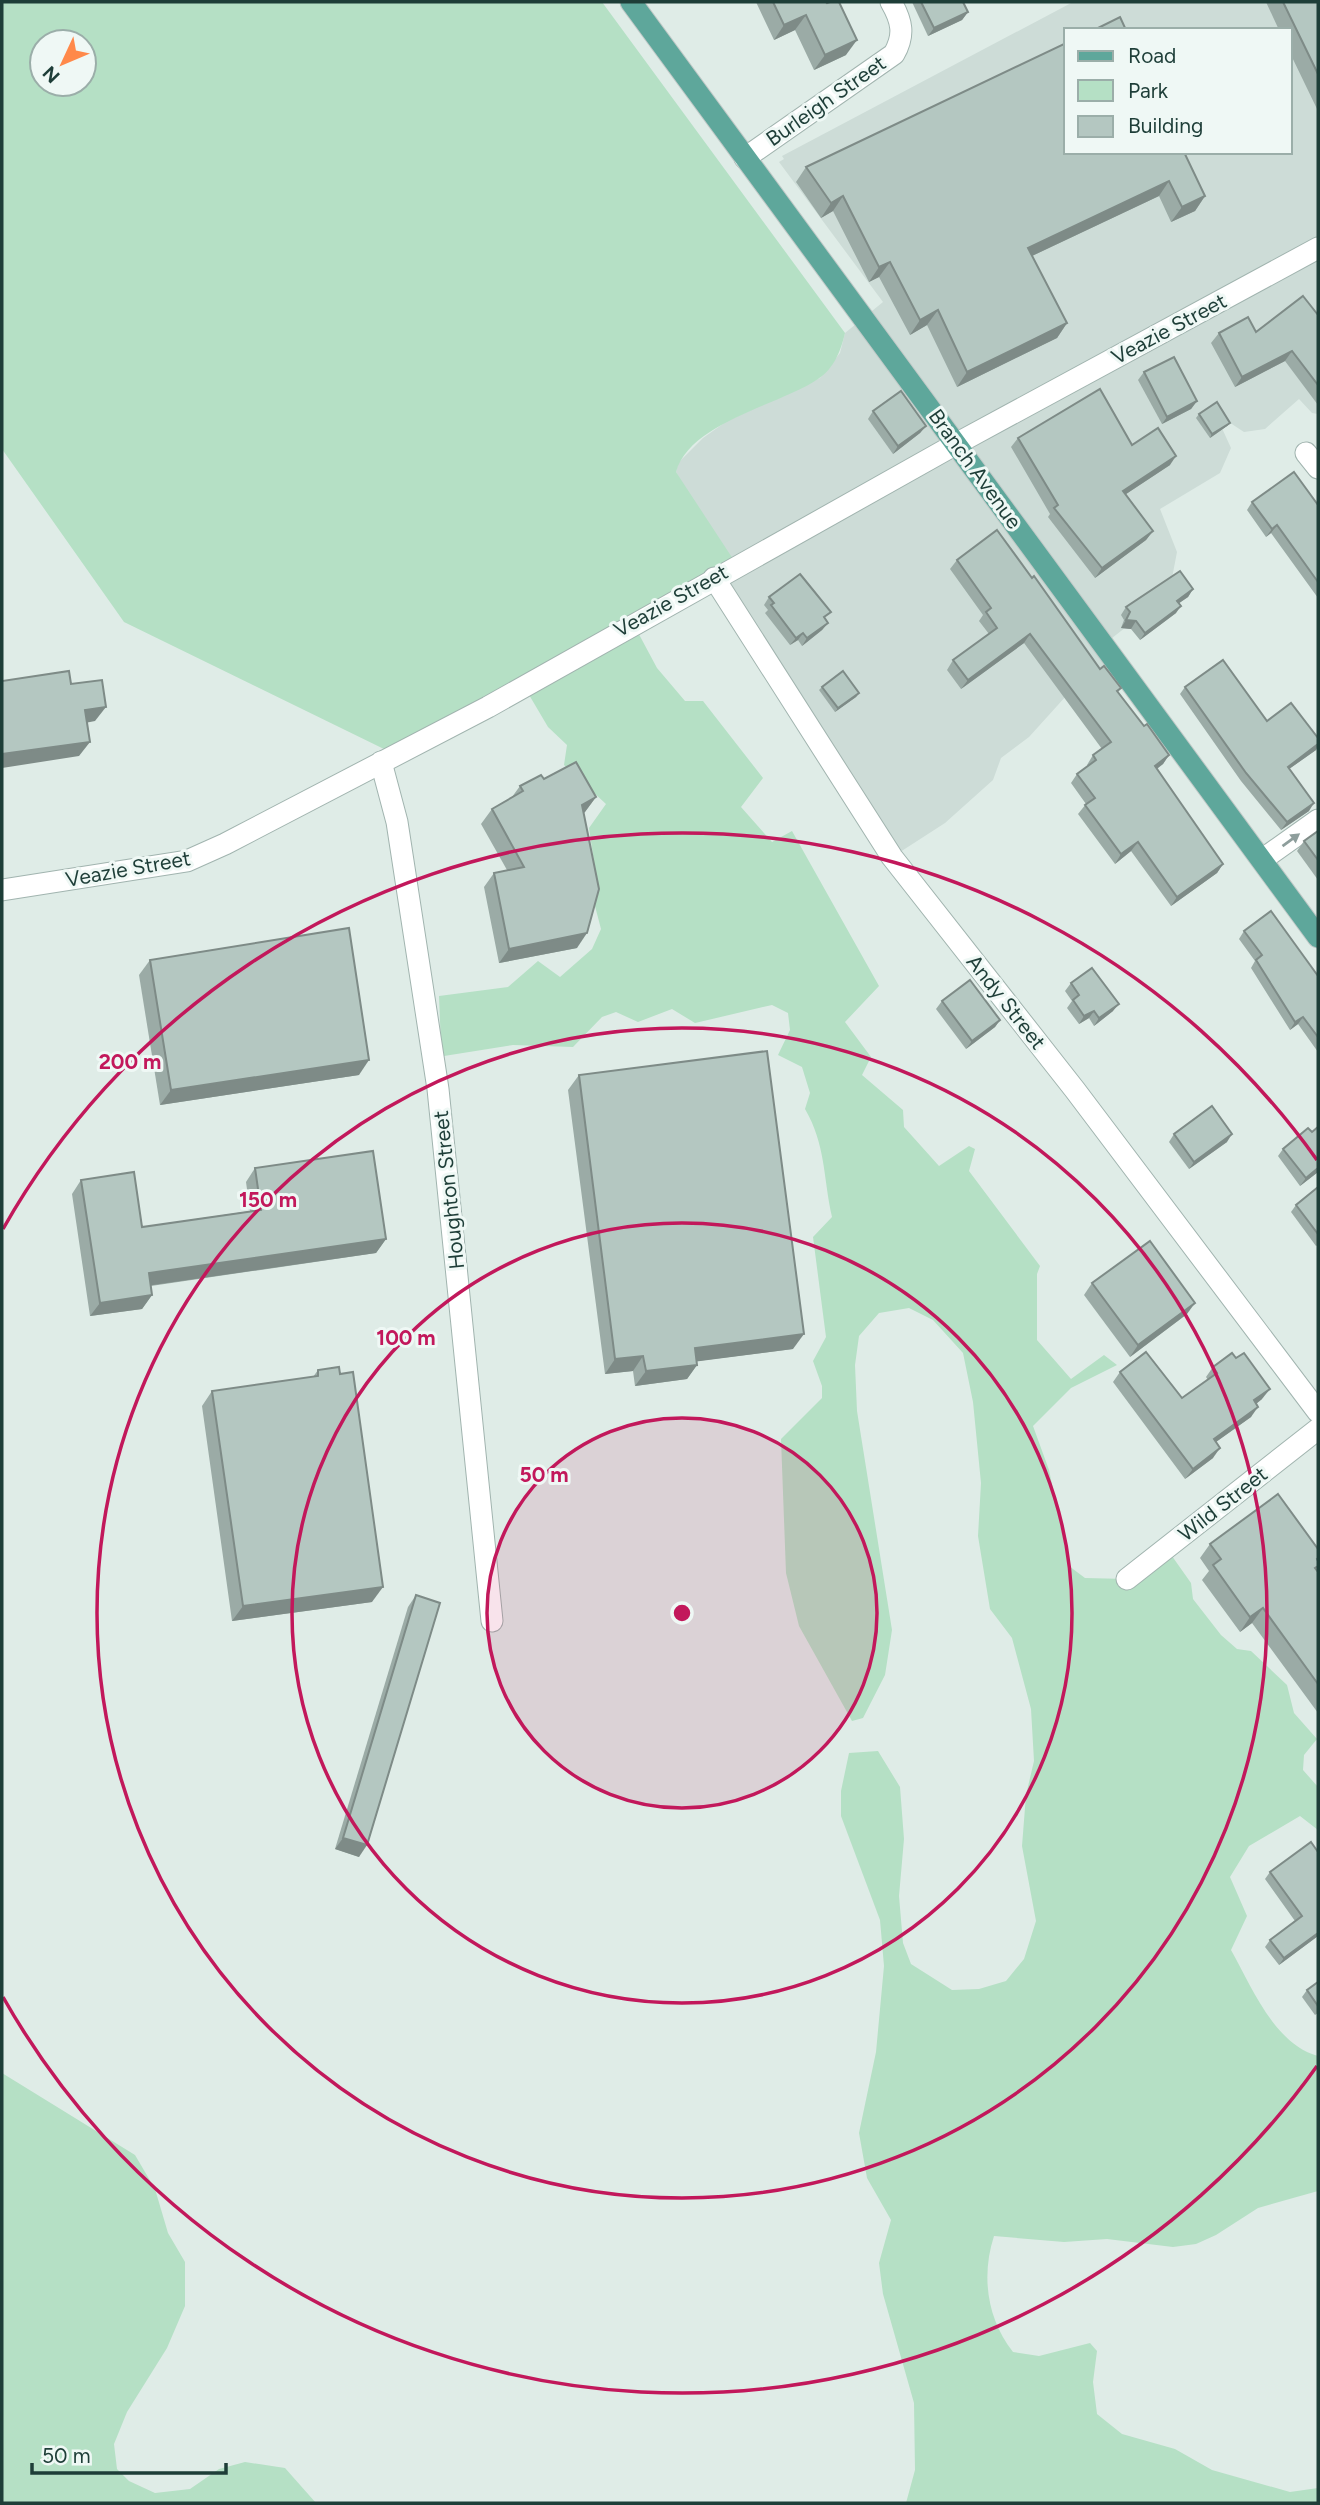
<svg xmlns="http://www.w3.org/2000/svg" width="1320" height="2505" viewBox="0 0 1320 2505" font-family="Figtree,sans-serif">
<rect width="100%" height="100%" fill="#dfece7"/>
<!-- built -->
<path fill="#cddcd7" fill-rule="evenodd" d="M 1073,2 L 1318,2 L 1318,414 L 1312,413 L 1299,399 L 1265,429 L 1244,432 L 1215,413 L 1231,448 L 1220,473 L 1160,509 L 1177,552 L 1172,578 L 1162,599 L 1112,638 L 1119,660 L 1076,685 L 1029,737 L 1001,758 L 993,780 L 945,823 L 897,854 L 724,575 L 676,472 L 678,463 L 703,438 L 727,421 L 820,378 L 840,353 L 845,333 L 883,302 L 779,162 L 784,159 L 782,156 ZM 1066,30 L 1290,30 L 1290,152 L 1066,152 Z"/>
<!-- green -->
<g fill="#b5e0c5" fill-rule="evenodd">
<path d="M 2,2 L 602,2 L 845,333 C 841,350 834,369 818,379 C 780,405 690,422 676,472 L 735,562 L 634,625 L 657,668 L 685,701 L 703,701 L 763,778 L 741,807 L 772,842 L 792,831 L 879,986 L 845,1022 L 871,1057 L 862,1075 L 903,1110 L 904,1127 L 939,1166 L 969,1146 L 975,1149 L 969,1171 L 1040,1266 L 1037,1274 L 1037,1340 L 1071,1379 L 1104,1355 L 1117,1365 L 1071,1388 L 1033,1426 L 1049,1470 L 1069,1566 L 1085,1578 L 1127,1579 L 1167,1549 L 1191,1583 L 1193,1599 L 1221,1635 L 1237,1649 L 1251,1651 L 1287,1685 L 1294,1713 L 1317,1739 L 1304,1755 L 1303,1770 L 1318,1787 L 1318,1830 L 1300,1816 L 1249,1846 L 1230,1877 L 1247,1916 L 1231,1950 C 1252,1987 1274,2044 1318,2056 L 1318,2191 L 1258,2208 L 1216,2235 L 1196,2244 L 1173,2247 L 1107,2239 L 1064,2242 L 994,2236 C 981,2276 987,2319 1013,2352 L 1039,2356 L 1090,2343 L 1097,2351 L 1093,2382 L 1097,2414 L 1122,2434 L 1175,2449 L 1212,2470 L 1290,2492 L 1318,2488 L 1318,2503 L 906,2503 L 915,2470 L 914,2403 L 883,2294 L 879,2263 L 891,2220 L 867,2178 L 859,2133 L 876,2052 L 884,1966 L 880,1920 L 841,1816 L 841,1791 L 849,1753 L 878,1751 L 900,1787 L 904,1839 L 899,1896 L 903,1943 L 911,1964 L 952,1990 L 979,1989 L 1006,1981 L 1024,1959 L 1036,1921 L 1022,1846 L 1026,1795 L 1034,1761 L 1031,1709 L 1012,1638 L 990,1609 L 978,1536 L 981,1483 L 973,1402 L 963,1353 L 933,1320 L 909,1308 L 879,1313 L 859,1336 L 855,1365 L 857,1411 L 892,1630 L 885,1675 L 863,1718 L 852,1721 L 799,1626 L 786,1573 L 781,1439 L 822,1398 L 822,1386 L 813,1361 L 826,1337 L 813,1237 L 832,1217 C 823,1177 826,1145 805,1109 L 810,1093 L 802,1067 L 778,1055 L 790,1030 L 788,1013 L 772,1005 L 695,1023 L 672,1009 L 638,1022 L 616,1012 L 602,1017 L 573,1047 L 513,1045 L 444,1056 L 441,1046 L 439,996 L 508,987 L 538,961 L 560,977 L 592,949 L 601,929 L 590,887 L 594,862 L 589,828 L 606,804 L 564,765 L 567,745 L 548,727 L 525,688 L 386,750 L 124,622 L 2,449 ZM 42,42 L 84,42 L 84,84 L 42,84 Z"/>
<path d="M 2,2073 L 135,2155 L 155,2189 L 168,2233 L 185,2262 L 185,2306 L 167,2348 L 127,2412 L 114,2444 L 117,2469 L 129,2481 L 155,2493 L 190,2489 L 219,2469 L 245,2462 L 285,2468 L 316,2503 L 2,2503 Z"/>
</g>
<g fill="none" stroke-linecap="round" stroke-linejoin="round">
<defs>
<g id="minor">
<path d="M 745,158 L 894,54 C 905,35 902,21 891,2"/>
<path d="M 1306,453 L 1318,468"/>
<path d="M 714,578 L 892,857 L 1075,1090 L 1318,1412"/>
<path d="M 381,762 L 397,822 L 438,1089 L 492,1621"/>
<path d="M 1263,859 L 1318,820"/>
<path d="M 2,890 L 187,861 L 225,844 L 488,707 L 956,444 L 1318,248"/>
<path d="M 1127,1579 L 1318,1429"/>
</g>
<path id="major" d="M 631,2 L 1318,937"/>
</defs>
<!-- minor casing -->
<use href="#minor" stroke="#a1b4af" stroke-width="23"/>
<!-- major casing -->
<use href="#major" stroke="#c0c9c7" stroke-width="23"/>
<!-- minor -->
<use href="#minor" stroke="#fff" stroke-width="21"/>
<!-- major -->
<use href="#major" stroke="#5ea79b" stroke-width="21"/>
</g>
<!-- wall -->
<g fill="#9baba6">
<path d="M 756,2 L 826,2 L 846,55 L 814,70 L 795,30 L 774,40 Z"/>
<path d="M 912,2 L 963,2 L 968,12 L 962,20 L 928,36 Z"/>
<path d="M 1266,2 L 1318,2 L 1318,111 L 1290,53 L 1290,30 L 1279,30 Z"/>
<path d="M 1184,152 L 1205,196 L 1195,211 L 1171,222 L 1159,196 L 1032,256 L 1067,323 L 1057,338 L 957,387 L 927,325 L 910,335 L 879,277 L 869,282 L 833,211 L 821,218 L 796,182 L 806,167 Z"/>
<path d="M 1318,315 L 1318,405 L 1285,361 L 1235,387 L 1211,343 L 1219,333 L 1256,332 Z"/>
<path d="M 1144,372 L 1197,401 L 1191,409 L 1162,424 L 1138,380 Z"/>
<path d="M 873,411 L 926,426 L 920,433 L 893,454 L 868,419 Z"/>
<path d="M 1199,414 L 1230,423 L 1227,426 L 1210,438 L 1196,418 Z"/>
<path d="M 1018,438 L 1132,445 L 1170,465 L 1126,494 L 1153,531 L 1146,540 L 1095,578 L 1048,517 L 1050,514 L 1011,447 Z"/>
<path d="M 1252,502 L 1318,505 L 1318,598 L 1271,533 L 1266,537 L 1247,510 Z"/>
<path d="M 957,560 L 1100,669 L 1121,688 L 1118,692 L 1144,726 L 1169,755 L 1163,764 L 1157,769 L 1223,864 L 1217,873 L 1171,906 L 1131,851 L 1115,864 L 1078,814 L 1086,804 L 1071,783 L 1077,774 L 1088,766 L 1087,765 L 1093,755 L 1102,749 L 1024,643 L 961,689 L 947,670 L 953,660 L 989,634 L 979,621 L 983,615 L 950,569 Z"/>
<path d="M 1193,589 L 1188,597 L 1179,603 L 1176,613 L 1140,640 L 1131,629 L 1121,628 L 1124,620 L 1121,615 L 1126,607 Z"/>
<path d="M 769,597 L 825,620 L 828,623 L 822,630 L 802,646 L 798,640 L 790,645 L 765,613 L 768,610 L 764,605 Z"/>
<path d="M 822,687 L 859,693 L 856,697 L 835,712 L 819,690 Z"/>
<path d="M 1185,687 L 1267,721 L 1318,738 L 1318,747 L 1316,750 L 1289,769 L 1309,811 L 1281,830 L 1241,781 L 1180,694 Z"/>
<path d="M 544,779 L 596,797 L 584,813 L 577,948 L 499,963 L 484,887 L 494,873 L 507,870 L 481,824 L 492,809 L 512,797 L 520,786 Z"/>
<path d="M 1318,831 L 1318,880 L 1297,851 L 1304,841 Z"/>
<path d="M 1244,931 L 1318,976 L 1318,1052 L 1298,1024 L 1290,1030 L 1251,968 L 1255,961 L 1239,939 Z"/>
<path d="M 150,960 L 359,1075 L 160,1105 L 139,975 Z"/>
<path d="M 1071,983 L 1113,1011 L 1094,1026 L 1089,1018 L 1079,1024 L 1067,1008 L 1072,1001 L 1065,991 Z"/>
<path d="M 942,1001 L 1000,1020 L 995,1027 L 966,1049 L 936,1009 Z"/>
<path d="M 579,1075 L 793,1349 L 697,1361 L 697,1365 L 687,1379 L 635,1386 L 633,1371 L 605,1374 L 568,1090 Z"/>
<path d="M 1318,1127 L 1318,1172 L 1300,1186 L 1278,1156 L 1283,1149 L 1312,1132 Z"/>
<path d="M 1174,1134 L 1227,1142 L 1189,1169 L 1169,1142 Z"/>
<path d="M 255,1168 L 386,1239 L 376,1253 L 151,1286 L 152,1295 L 142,1309 L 90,1316 L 72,1194 L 81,1180 L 142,1227 L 250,1211 L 246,1182 Z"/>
<path d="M 1318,1187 L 1318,1245 L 1316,1246 L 1291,1212 L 1296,1205 Z"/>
<path d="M 1092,1283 L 1187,1314 L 1130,1357 L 1084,1295 Z"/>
<path d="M 1213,1367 L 1262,1399 L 1256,1404 L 1251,1417 L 1216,1442 L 1213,1458 L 1185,1479 L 1113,1382 L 1120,1372 L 1182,1398 L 1208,1380 L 1206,1377 Z"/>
<path d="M 318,1370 L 340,1374 L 372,1602 L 232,1621 L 202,1406 L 212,1391 L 313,1377 Z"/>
<path d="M 1210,1544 L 1318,1549 L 1318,1567 L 1317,1569 L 1318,1572 L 1318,1713 L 1252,1623 L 1240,1632 L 1202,1580 L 1209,1571 L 1200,1558 Z"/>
<path d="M 416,1595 L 359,1857 L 335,1849 L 408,1607 Z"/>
<path d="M 1318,1852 L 1318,1936 L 1279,1965 L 1265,1947 L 1270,1940 L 1295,1921 L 1265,1879 L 1270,1872 Z"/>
<path d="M 1318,1982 L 1318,2013 L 1315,2015 L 1302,1997 L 1307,1990 Z"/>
</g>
<!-- shaded-wall -->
<g fill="#7e8b87">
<path d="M 968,12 L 962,20 L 928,36 L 934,28 Z"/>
<path d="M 806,15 L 795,30 L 774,40 L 784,25 Z"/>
<path d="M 857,40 L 846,55 L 814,70 L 825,55 Z"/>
<path d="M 1169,181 L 1159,196 L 1017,263 L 1028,248 Z"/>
<path d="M 843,196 L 833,211 L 821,218 L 831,203 Z"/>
<path d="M 1205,196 L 1195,211 L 1171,222 L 1182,207 Z"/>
<path d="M 890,262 L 879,277 L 869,282 L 879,267 Z"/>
<path d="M 938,310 L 927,325 L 910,335 L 920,320 Z"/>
<path d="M 1067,323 L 1057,338 L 957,387 L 967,372 Z"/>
<path d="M 1292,351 L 1285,361 L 1235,387 L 1242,377 Z"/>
<path d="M 1197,401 L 1191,409 L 1162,424 L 1167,417 Z"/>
<path d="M 1230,423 L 1227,426 L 1210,438 L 1212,434 Z"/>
<path d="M 926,426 L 920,433 L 893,454 L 898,446 Z"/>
<path d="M 1176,456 L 1170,465 L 1117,500 L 1123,491 Z"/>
<path d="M 1277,525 L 1271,533 L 1266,537 L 1272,529 Z"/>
<path d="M 1153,531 L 1146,540 L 1095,578 L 1102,568 Z"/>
<path d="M 1193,589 L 1188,597 L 1172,608 L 1177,601 Z"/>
<path d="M 1181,606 L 1176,613 L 1140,640 L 1145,633 Z"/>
<path d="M 1126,620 L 1136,621 L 1131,629 L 1121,628 Z"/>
<path d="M 828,623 L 822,630 L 802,646 L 807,638 Z"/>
<path d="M 803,633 L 798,640 L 790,645 L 796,638 Z"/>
<path d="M 1030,634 L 1024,643 L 961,689 L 968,680 Z"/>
<path d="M 859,693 L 856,697 L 835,712 L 838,708 Z"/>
<path d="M 106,707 L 95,721 L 75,725 L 85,710 Z"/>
<path d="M 90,742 L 79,756 L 2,768 L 2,754 Z"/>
<path d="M 1318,744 L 1316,750 L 1282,774 L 1288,767 Z"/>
<path d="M 1169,755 L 1163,764 L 1148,775 L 1155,766 Z"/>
<path d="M 596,797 L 585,812 L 572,820 L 582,805 Z"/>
<path d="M 1314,803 L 1309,811 L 1281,830 L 1287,822 Z"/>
<path d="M 1138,842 L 1131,851 L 1115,864 L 1121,854 Z"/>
<path d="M 1223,864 L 1217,873 L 1171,906 L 1177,897 Z"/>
<path d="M 587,933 L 577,948 L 499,963 L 509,949 Z"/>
<path d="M 1119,1004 L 1113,1011 L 1094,1026 L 1099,1018 Z"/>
<path d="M 1094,1011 L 1089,1018 L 1079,1024 L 1084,1016 Z"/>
<path d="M 1303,1017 L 1298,1024 L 1290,1030 L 1295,1022 Z"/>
<path d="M 1000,1020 L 995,1027 L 966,1049 L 972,1041 Z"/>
<path d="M 369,1060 L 359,1075 L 160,1105 L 171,1090 Z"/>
<path d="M 1232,1134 L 1227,1142 L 1189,1169 L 1194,1162 Z"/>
<path d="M 1318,1168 L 1318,1172 L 1300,1186 L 1306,1178 Z"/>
<path d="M 386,1239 L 376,1253 L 139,1287 L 149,1273 Z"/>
<path d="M 152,1295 L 142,1309 L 90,1316 L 100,1303 Z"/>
<path d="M 1195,1303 L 1187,1314 L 1130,1357 L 1138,1345 Z"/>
<path d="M 804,1334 L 793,1349 L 685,1363 L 695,1348 Z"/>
<path d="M 643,1356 L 633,1371 L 605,1374 L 615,1359 Z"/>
<path d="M 697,1365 L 687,1379 L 635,1386 L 646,1371 Z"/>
<path d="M 1270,1389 L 1262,1399 L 1247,1411 L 1254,1400 Z"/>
<path d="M 1258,1407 L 1251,1417 L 1206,1449 L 1214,1439 Z"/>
<path d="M 1220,1448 L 1213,1458 L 1185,1479 L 1193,1469 Z"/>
<path d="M 383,1587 L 372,1602 L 232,1621 L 243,1606 Z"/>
<path d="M 1263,1608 L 1252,1623 L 1240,1632 L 1250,1617 Z"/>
<path d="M 343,1838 L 367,1845 L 359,1857 L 335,1849 Z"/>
<path d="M 1318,1933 L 1318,1936 L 1279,1965 L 1284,1958 Z"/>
</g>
<!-- building -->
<g fill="#b4c7c1" stroke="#7e8b87" stroke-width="2">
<path d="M 773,2 L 826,2 L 827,3 L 830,2 L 839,2 L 857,40 L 825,55 L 806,15 L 784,25 Z"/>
<path d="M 921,2 L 963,2 L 968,12 L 934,28 Z"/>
<path d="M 1283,2 L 1318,2 L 1318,74 Z"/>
<path d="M 1120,17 L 1126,30 L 1094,30 Z"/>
<path d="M 1066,43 L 1066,152 L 1184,152 L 1205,196 L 1182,207 L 1169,181 L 1028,248 L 1067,323 L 967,372 L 938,310 L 920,320 L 890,262 L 879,267 L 843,196 L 831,203 L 806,167 Z"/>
<path d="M 1303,296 L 1318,315 L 1318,385 L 1292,351 L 1242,377 L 1219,333 L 1248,317 L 1256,332 Z"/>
<path d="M 1174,357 L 1197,401 L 1167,417 L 1144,372 Z"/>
<path d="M 1100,389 L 1132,445 L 1158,428 L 1176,456 L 1123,491 L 1153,531 L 1102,568 L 1054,508 L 1058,505 L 1018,438 Z"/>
<path d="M 901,391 L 926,426 L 898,446 L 873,411 Z"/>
<path d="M 1217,402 L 1230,423 L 1212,434 L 1199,414 Z"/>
<path d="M 1294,472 L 1318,505 L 1318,582 L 1277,525 L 1272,529 L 1252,502 Z"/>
<path d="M 997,530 L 1032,578 L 1034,576 L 1100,669 L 1104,666 L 1121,688 L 1117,691 L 1144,726 L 1147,724 L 1169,755 L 1155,766 L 1223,864 L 1177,897 L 1138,842 L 1121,854 L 1085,805 L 1095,798 L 1077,774 L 1096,760 L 1093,755 L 1111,742 L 1030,634 L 968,680 L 953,660 L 997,628 L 986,612 L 991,608 L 957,560 Z"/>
<path d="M 1180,571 L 1193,589 L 1177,601 L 1181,606 L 1145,633 L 1136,621 L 1126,620 L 1130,612 L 1126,607 Z"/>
<path d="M 800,574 L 831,612 L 824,617 L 828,623 L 807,638 L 803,633 L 796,638 L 771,605 L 774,603 L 769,597 Z"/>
<path d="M 1223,660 L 1267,721 L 1291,703 L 1318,738 L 1318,744 L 1288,767 L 1314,803 L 1287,822 L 1246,773 L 1185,687 Z"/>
<path d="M 69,671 L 71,684 L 102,680 L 106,707 L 85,710 L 90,742 L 2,754 L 2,681 Z"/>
<path d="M 843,671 L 859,693 L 838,708 L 822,687 Z"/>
<path d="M 576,762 L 596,797 L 582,805 L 599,889 L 587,933 L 509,949 L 494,873 L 524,867 L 492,809 L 523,791 L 520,786 L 541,775 L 544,779 Z"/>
<path d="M 1318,831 L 1318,860 L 1304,841 Z"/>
<path d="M 1271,911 L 1318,976 L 1318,1037 L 1303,1017 L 1295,1022 L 1256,960 L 1262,955 L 1244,931 Z"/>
<path d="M 349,928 L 369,1060 L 171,1090 L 150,960 Z"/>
<path d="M 1092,968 L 1119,1004 L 1099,1018 L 1094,1011 L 1084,1016 L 1073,1000 L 1079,995 L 1071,983 Z"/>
<path d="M 970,980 L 1000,1020 L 972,1041 L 942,1001 Z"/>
<path d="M 767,1051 L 804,1334 L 695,1348 L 697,1365 L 646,1371 L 643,1356 L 615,1359 L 579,1075 Z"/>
<path d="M 1212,1106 L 1232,1134 L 1194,1162 L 1174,1134 Z"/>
<path d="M 1318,1127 L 1318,1168 L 1306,1178 L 1283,1149 L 1308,1128 L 1312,1132 Z"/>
<path d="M 373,1151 L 386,1239 L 149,1273 L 152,1295 L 100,1303 L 81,1180 L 134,1172 L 142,1227 L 261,1210 L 255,1168 Z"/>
<path d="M 1318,1187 L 1318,1234 L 1296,1205 Z"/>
<path d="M 1150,1241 L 1195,1303 L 1138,1345 L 1092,1283 Z"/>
<path d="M 1146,1352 L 1182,1398 L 1217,1373 L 1213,1367 L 1232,1353 L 1236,1358 L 1244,1353 L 1270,1389 L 1254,1400 L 1258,1407 L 1214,1439 L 1220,1448 L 1193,1469 L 1120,1372 Z"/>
<path d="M 339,1367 L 340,1374 L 353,1372 L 383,1587 L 243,1606 L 212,1391 L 318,1376 L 318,1370 Z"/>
<path d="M 1278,1494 L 1318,1549 L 1318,1558 L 1317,1559 L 1318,1561 L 1318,1566 L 1315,1568 L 1318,1572 L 1318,1684 L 1263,1608 L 1250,1617 L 1213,1565 L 1221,1559 L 1210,1544 Z"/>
<path d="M 416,1595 L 440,1603 L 367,1845 L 343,1838 Z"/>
<path d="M 1311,1842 L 1318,1852 L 1318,1933 L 1284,1958 L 1270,1940 L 1302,1916 L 1270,1872 Z"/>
<path d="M 1318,1982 L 1318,2006 L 1307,1990 Z"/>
</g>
<!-- one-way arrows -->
<defs><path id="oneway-solid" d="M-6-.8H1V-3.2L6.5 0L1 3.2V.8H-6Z" transform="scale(1.75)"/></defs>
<use fill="#8e9e9c" href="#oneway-solid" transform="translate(1291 840) rotate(-36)"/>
<!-- distance rings -->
<circle cx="682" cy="1613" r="195" fill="#c2185b" fill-opacity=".12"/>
<g fill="none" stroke="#c2185b" stroke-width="3.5">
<circle cx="682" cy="1613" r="195"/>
<circle cx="682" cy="1613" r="390"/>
<circle cx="682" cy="1613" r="585"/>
<path d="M1317 2066A780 780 0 0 1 3 1997M3 1229A780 780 0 0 1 1317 1160"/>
</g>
<g text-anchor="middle" stroke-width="6" stroke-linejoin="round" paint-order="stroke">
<!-- street labels -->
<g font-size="21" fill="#1e3e38" stroke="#eff8f5">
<text transform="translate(826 101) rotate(-35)" y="7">Burleigh Street</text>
<text transform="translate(1169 329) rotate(-28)" y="7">Veazie Street</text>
<text transform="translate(975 469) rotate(54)" y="7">Branch Avenue</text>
<text transform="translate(671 601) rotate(-29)" y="7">Veazie Street</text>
<text transform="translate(128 869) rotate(-10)" y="7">Veazie Street</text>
<text transform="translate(1006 1002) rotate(52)" y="7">Andy Street</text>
<text transform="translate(449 1190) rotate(-96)" y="7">Houghton Street</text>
<text transform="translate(1223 1504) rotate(-38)" y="7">Wild Street</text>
</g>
</g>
<circle cx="682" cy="1613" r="10" fill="#c2185b" stroke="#eff8f5" stroke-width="3.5"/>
<g font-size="21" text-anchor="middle" font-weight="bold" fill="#c2185b" stroke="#eff8f5" stroke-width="6" stroke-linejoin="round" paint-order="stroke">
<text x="130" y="1069">200 m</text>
<text x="268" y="1207">150 m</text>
<text x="406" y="1345">100 m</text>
<text x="544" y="1482">50 m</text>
</g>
<!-- border -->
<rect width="1320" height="2505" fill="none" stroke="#1e3e38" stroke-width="7"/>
<!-- legend -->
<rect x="1064" y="28" width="228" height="126" fill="#eff8f5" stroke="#9baea9" stroke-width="2"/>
<rect x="1078" y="51" width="35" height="10" fill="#5ea79b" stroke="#9baea9" stroke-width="2"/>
<text x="1128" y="63" font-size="21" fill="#1e3e38">Road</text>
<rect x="1078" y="80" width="35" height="21" fill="#b5e0c5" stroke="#9baea9" stroke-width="2"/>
<text x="1128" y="98" font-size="21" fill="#1e3e38">Park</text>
<rect x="1078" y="116" width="35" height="21" fill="#b4c7c1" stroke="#9baea9" stroke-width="2"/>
<text x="1128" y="133" font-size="21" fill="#1e3e38">Building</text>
<!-- north arrow -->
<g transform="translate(63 63) rotate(226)"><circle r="33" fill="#eff8f5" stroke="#9baea9" stroke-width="2"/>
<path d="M0-5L12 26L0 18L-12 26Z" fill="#ff894a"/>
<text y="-10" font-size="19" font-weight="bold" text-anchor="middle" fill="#1e3e38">N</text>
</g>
<!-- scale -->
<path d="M32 2463v10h194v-10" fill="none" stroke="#1e3e38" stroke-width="3.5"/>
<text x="42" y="2463" font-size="21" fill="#1e3e38" stroke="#eff8f5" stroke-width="5" paint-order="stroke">50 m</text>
</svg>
